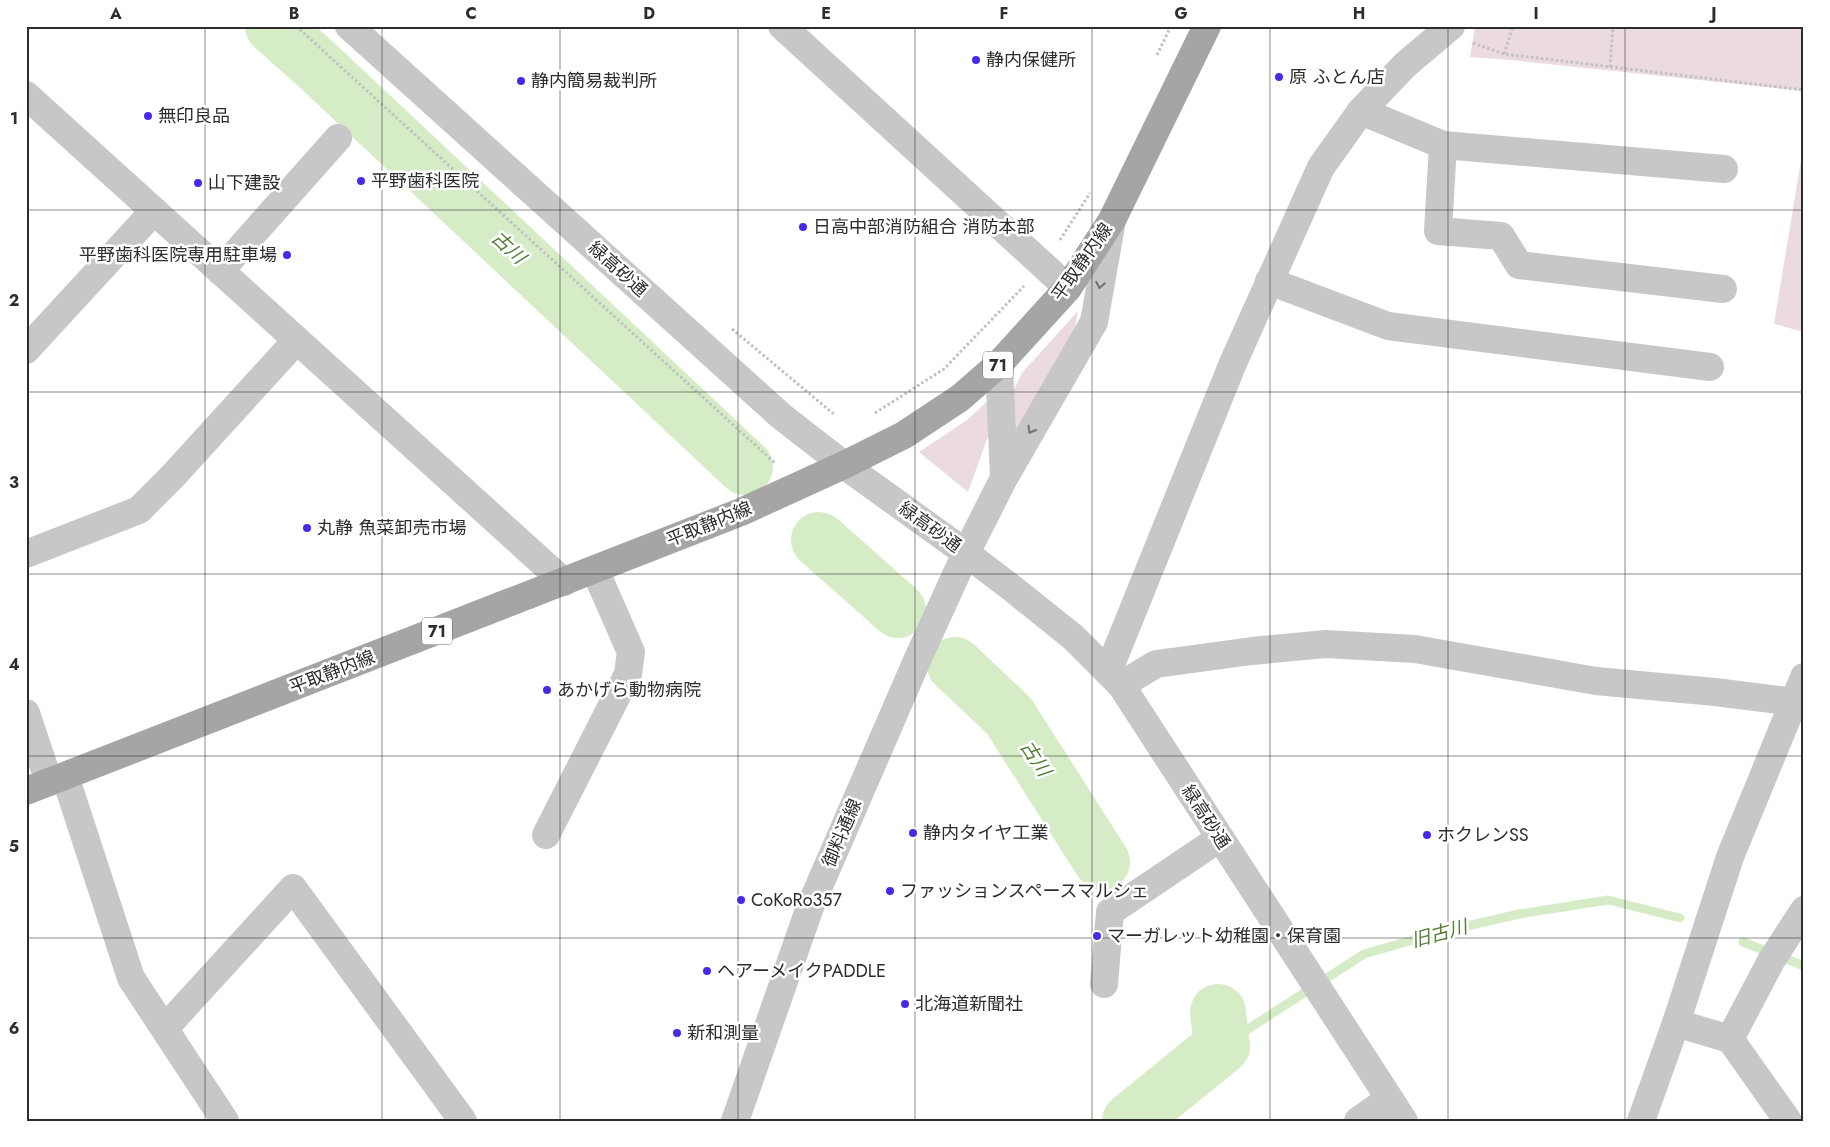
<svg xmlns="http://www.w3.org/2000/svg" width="1830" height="1147" viewBox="0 0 1830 1147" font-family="Jost,'Noto Sans JP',sans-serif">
<rect width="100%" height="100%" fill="#fff"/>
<!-- green -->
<g fill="#ebdae0">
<path d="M 1475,26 L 1804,26 L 1804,91 L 1511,60 L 1470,57 Z"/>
<path d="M 1804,142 L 1804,332 L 1774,324 Z"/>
<path d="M 1078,311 L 1075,327 L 1014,445 L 1013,391 L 1022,373 Z"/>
<path d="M 991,398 L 990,431 L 968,492 L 919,452 L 967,420 Z"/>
</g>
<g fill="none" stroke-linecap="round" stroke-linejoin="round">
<!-- stream -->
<g stroke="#d5ecc6" stroke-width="9">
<path d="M 1743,942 L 1804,966"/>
<path d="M 1222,1046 L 1364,954 L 1441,932 L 1519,914 L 1608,900 L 1680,918"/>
</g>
<!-- river -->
<g stroke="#d5ecc6" stroke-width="56">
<path d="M 273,26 L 320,68 L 745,467"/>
<path d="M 819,540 L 898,610"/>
<path d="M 955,665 L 1009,716 L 1102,862"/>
<path d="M 1130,1121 L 1222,1046 L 1218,1012"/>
</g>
<!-- path -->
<g stroke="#c1c1c1" stroke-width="3" stroke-dasharray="2.5 2.5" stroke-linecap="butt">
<path d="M 296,26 L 775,463"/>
<path d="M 1473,43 L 1504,54 L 1804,90"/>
<path d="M 1504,54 L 1513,26"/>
<path d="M 1157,55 L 1171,26"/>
<path d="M 1610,67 L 1613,26"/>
<path d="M 1060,240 L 1090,193"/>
<path d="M 732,329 L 835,415"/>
<path d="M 875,413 L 944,369 L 1024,286"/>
</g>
<!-- minor -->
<g stroke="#c7c7c7" stroke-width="28">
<path d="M 349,26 L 781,416 L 844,465 L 966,553 L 1013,589 L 1073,637 L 1121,685 L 1404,1121"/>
<path d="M 782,26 L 1068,288"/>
<path d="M 26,95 L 564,582"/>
<path d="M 1361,111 L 1443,145 L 1724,169"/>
<path d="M 1443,145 L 1438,231 L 1501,236 L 1519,265 L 1723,289"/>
<path d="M 220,271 L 338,138"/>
<path d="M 1269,281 L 1388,326 L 1710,367"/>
<path d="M 26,350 L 154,211"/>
<path d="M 999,364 L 1004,478"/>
<path d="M 26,554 L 139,510 L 172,477 L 296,341"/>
<path d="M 1108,672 L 1233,363 L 1321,167 L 1361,111 L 1405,65 L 1451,26"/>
<path d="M 1121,685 L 1156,664 L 1252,651 L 1326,644 L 1415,649 L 1596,681 L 1715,692 L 1804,703"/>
<path d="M 26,713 L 49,782"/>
<path d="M 65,776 L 131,978 L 225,1121"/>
<path d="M 546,835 L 628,674 L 631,652 L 595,570"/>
<path d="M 1104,984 L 1110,912 L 1220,838"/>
<path d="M 1676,1023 L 1730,1039 L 1788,1121"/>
<path d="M 165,1028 L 293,888 L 463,1121"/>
<path d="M 1730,1039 L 1771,961 L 1804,910"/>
<path d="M 735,1121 L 810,907 L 919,656 L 966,553 L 1004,478 L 1094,322 L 1112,220"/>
<path d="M 1358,1121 L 1389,1099"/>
<path d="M 1641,1121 L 1676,1023 L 1730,857 L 1804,677"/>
</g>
<!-- major -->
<path stroke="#a5a5a5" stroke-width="28" d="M 26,791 L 741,512 L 844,465 L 904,435 L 960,398 L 999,364 L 1068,288 L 1112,220 L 1207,26"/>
</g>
<!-- one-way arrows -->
<defs><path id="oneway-chevron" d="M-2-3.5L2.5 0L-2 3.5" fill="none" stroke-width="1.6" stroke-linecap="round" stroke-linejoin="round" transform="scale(1.25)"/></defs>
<g stroke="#727272">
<use href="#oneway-chevron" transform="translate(1100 285) rotate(100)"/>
<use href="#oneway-chevron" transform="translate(1031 430) rotate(120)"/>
</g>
<!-- grid -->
<path fill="none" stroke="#2d2d2d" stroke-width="1" stroke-opacity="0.55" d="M 205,26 L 205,1121M 382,26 L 382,1121M 560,26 L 560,1121M 738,26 L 738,1121M 915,26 L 915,1121M 1092,26 L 1092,1121M 1270,26 L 1270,1121M 1448,26 L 1448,1121M 1625,26 L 1625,1121M 26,210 L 1804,210M 26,392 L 1804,392M 26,574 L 1804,574M 26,756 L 1804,756M 26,938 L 1804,938"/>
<!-- markers -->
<g fill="#442be8" stroke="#fff" stroke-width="2">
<circle cx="976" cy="60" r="5"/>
<circle cx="1279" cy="77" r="5"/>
<circle cx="521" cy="81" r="5"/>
<circle cx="148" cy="116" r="5"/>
<circle cx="361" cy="181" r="5"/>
<circle cx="198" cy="183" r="5"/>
<circle cx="803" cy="227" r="5"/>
<circle cx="287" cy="255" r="5"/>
<circle cx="307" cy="528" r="5"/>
<circle cx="547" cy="690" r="5"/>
<circle cx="913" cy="833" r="5"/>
<circle cx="1427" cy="835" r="5"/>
<circle cx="890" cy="891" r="5"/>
<circle cx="741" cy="900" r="5"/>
<circle cx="1097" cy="936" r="5"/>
<circle cx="707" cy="971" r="5"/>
<circle cx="905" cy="1004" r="5"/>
<circle cx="677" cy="1033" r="5"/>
</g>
<g text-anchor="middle" stroke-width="5" stroke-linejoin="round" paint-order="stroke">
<!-- shield labels -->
<g fill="#fff" stroke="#6c6c6c" stroke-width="1">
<rect x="983" y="351.5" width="30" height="27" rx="4"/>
<rect x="422" y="617.5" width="30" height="27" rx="4"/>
</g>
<g font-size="16" font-weight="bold" fill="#2d2d2d">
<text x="998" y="371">71</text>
<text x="437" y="637">71</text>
</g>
<!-- poi labels -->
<g font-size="18" fill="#2d2d2d" stroke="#fff" text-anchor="start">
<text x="986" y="66">静内保健所</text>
<text x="1289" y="83">原 ふとん店</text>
<text x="531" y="87">静内簡易裁判所</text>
<text x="158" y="122">無印良品</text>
<text x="371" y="187">平野歯科医院</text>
<text x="208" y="189">山下建設</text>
<text x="813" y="233">日高中部消防組合 消防本部</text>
<text x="277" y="261" text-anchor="end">平野歯科医院専用駐車場</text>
<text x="317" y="534">丸静 魚菜卸売市場</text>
<text x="557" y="696">あかげら動物病院</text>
<text x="923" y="839">静内タイヤ工業</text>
<text x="1437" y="841">ホクレンSS</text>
<text x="900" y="897">ファッションスペースマルシェ</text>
<text x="751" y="906">CoKoRo357</text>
<text x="1107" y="942">マーガレット幼稚園・保育園</text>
<text x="717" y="977">ヘアーメイクPADDLE</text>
<text x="915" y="1010">北海道新聞社</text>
<text x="687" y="1039">新和測量</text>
</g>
<!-- street labels -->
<g font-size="18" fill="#2d2d2d" stroke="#fff">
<text transform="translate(1082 262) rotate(-55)" y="6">平取静内線</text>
<text transform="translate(618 269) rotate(42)" y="6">緑高砂通</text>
<text transform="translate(709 524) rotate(-22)" y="6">平取静内線</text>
<text transform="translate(930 527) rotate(36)" y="6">緑高砂通</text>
<text transform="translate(332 672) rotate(-21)" y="6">平取静内線</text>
<text transform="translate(1206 817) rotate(57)" y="6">緑高砂通</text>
<text transform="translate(842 833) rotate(-67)" y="6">御料通線</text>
</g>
<!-- water labels -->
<g font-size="19" font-style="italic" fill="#527e34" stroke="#fff">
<text transform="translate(509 247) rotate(43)" y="7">古川</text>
<text transform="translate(1036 758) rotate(57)" y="7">古川</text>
<text transform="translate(1439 933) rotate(-15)" y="7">旧古川</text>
</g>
</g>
<!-- border -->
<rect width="1830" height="1147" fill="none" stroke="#ffffff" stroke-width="55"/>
<rect x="28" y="28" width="1774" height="1092" fill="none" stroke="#2d2d2d" stroke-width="2"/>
<g font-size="16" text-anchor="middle" font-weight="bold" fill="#2d2d2d">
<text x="116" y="19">A</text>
<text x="294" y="19">B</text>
<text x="471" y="19">C</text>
<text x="649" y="19">D</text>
<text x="826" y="19">E</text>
<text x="1004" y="19">F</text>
<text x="1181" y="19">G</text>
<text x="1359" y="19">H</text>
<text x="1536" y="19">I</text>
<text x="1714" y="19">J</text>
<text x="14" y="124">1</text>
<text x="14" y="306">2</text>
<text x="14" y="488">3</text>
<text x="14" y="670">4</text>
<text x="14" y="852">5</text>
<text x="14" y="1034">6</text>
</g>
</svg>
